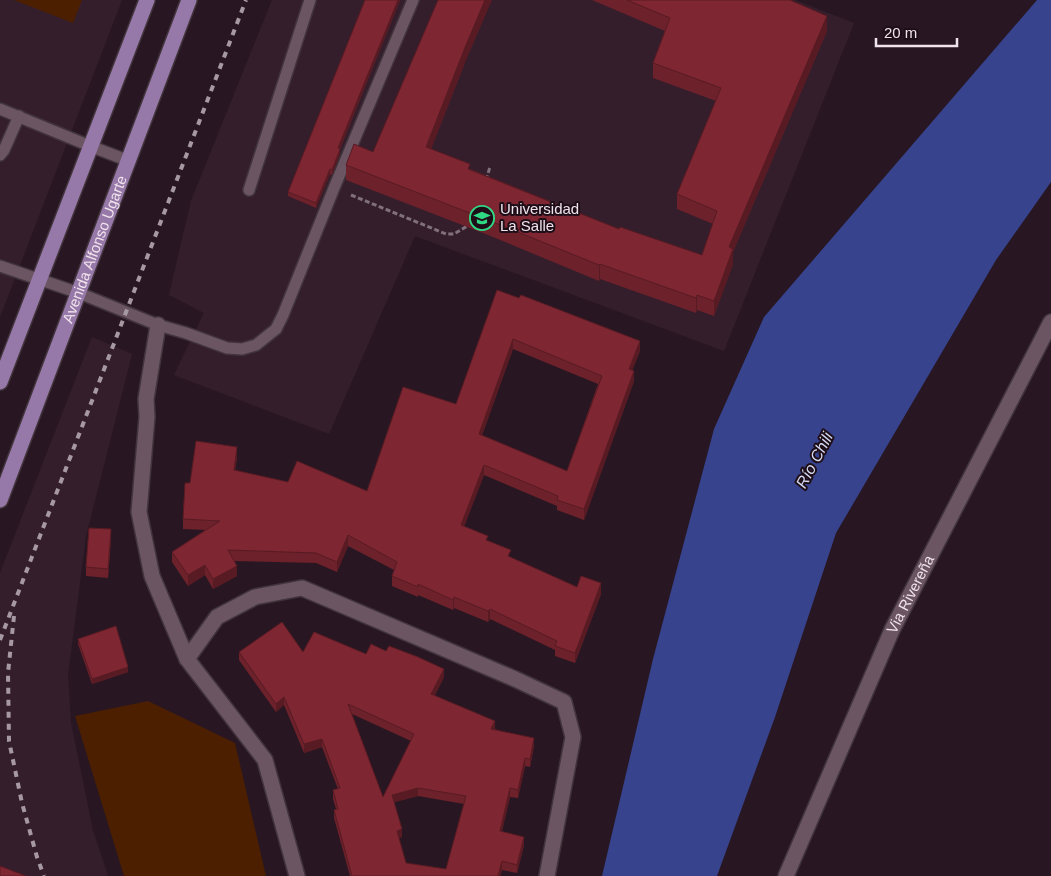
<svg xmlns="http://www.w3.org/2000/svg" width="1051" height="876" viewBox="0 0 1051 876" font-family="Arial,sans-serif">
<rect width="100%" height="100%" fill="#281722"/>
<!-- built -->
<g fill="#351e2c">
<path d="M 0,0 L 122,0 L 0,317 Z"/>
<path d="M 272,0 L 795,0 L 854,23 L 724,351 L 415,236 L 329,434 L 174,375 L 204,313 L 169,295 L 191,201 Z"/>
<path d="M 92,337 L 132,354 L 86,536 L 68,675 L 71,723 L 93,831 L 108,876 L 0,876 L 0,573 Z"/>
</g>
<!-- green -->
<g fill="#4b1f00">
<path d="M 14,0 L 82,0 L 73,23 Z"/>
<path d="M 148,701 L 235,743 L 266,876 L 124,876 L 75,716 Z"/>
</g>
<!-- water -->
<path fill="#37438c" d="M 1037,0 L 1051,0 L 1051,182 L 996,260 L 836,533 L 775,717 L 717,876 L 602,876 L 653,659 L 714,429 L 764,317 Z"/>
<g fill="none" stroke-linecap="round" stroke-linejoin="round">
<defs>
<g id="lane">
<path d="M 0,109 L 90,146 L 129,161"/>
<path d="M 0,155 L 4,150 L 19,116"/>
<path d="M 249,190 L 310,0"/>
<path d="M 0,266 L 79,293 L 158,325 L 186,333 L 227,348 L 242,349 L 256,345 L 276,329 L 283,315 L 334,188 L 413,0"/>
</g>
<g id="street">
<path d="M 158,325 L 146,399 L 147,417 L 139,512 L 152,576 L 187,659 L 265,760 L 297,876"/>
<path d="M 187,659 L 217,617 L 255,597 L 302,588 L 515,679 L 564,702 L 573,737 L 547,876"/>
<path id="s1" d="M 786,876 L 892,630 L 1051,322"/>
</g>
<g id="primary">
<path d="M 0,382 L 147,0"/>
<path id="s2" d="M 0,500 L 189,0"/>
</g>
</defs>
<!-- lane casing -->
<use href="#lane" stroke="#41343c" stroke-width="14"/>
<!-- street casing -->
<use href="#street" stroke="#41343c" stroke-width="18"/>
<!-- primary casing -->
<use href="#primary" stroke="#41343c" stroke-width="18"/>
<!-- path -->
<g stroke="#80707a" stroke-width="3" stroke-dasharray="5 2.5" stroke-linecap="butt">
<path d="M 486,180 L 490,167"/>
<path d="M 351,195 L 446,234 L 454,234 L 469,225"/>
</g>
<!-- lane -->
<use href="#lane" stroke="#6b5562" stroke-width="11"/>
<!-- street -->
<use href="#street" stroke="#6b5562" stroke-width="15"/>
<!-- primary -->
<use href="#primary" stroke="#9779a9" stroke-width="15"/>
<!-- rail -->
<g stroke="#a799a2" stroke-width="4" stroke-dasharray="6 6" stroke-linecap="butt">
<path d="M 14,616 L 8,673 L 9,741 L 22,803 L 37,857 L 44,876"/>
<path d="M 0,640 L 246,0"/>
</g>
</g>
<!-- wall -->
<g fill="#6c212b" fill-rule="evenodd">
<path d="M 365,0 L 400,0 L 340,149 L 340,154 L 332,175 L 330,174 L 316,208 L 288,196 L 288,192 Z"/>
<path d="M 592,0 L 790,0 L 827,31 L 733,252 L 733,264 L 714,316 L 697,310 L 696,313 L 600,279 L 599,281 L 488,235 L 346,180 L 346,165 L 373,152 L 464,65 L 431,149 L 470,169 L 619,229 L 702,255 L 713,224 L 677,209 L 677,194 L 716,101 L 653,78 L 653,63 L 665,31 Z"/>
<path d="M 497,290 L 640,351 L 632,370 L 634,381 L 584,520 L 557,510 L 557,506 L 484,475 L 464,526 L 488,541 L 511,558 L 577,587 L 601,594 L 575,663 L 555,656 L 555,650 L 490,619 L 488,622 L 454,608 L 453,610 L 418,595 L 418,597 L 392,586 L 392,576 L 394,570 L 348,546 L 337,572 L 316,563 L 234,561 L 237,576 L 213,589 L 205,575 L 188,586 L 172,562 L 172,552 L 205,530 L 183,529 L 183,519 L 190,483 L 237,457 L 235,470 L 288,482 L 367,491 L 456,404 ZM 513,349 L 598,384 L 567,471 L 482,435 Z"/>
<path d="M 111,539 L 108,578 L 86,576 L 86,567 Z"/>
<path d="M 78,639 L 128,672 L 92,684 L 78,644 Z"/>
<path d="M 386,651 L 444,677 L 435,695 L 495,729 L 534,746 L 530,767 L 525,766 L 518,798 L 510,797 L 502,831 L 524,845 L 517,873 L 502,870 L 500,876 L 350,876 L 334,818 L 334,810 L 336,809 L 333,799 L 333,790 L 338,789 L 322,747 L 304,753 L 284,705 L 276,712 L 239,660 L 239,652 L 303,652 L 366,654 ZM 352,714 L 411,741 L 383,797 ZM 418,796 L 464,804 L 446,869 L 406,863 L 399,838 L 402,837 L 394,802 Z"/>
</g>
<!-- shaded-wall -->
<g fill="#581b23">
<path d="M 398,0 L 400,0 L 338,153 L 338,148 Z"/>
<path d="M 485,0 L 492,0 L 464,65 L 426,162 L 426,147 L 464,50 Z"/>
<path d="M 827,16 L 827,31 L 733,252 L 733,264 L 714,316 L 714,301 L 729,247 Z"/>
<path d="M 340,149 L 340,154 L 332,175 L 332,170 Z"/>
<path d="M 330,169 L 330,174 L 316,208 L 316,203 Z"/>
<path d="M 600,264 L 600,279 L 599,281 L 599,265 Z"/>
<path d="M 697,295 L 697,310 L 696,313 L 696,298 Z"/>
<path d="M 513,339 L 513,349 L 479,444 L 479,434 Z"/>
<path d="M 640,341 L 640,351 L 629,379 L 629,369 Z"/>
<path d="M 634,371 L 634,381 L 584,520 L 584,509 Z"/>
<path d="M 237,447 L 237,457 L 234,480 L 234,470 Z"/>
<path d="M 484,465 L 484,475 L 461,535 L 461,525 Z"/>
<path d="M 111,529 L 111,539 L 108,578 L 108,569 Z"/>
<path d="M 348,535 L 348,546 L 337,572 L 337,562 Z"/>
<path d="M 205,565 L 205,575 L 188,586 L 188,575 Z"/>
<path d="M 237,566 L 237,576 L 213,589 L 213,579 Z"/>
<path d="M 601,583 L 601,594 L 575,663 L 575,653 Z"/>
<path d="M 454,597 L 454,608 L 453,610 L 453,600 Z"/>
<path d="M 490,609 L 490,619 L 488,622 L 488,611 Z"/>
<path d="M 128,667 L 128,672 L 92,684 L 92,679 Z"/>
<path d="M 444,669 L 444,677 L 431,702 L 431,694 Z"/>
<path d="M 284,697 L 284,705 L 276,712 L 276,704 Z"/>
<path d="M 495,721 L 495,729 L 491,737 L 491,729 Z"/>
<path d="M 534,738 L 534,746 L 530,767 L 530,759 Z"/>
<path d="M 322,739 L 322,747 L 304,753 L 304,744 Z"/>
<path d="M 525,758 L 525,766 L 518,798 L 518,790 Z"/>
<path d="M 418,788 L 418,796 L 392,803 L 392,795 Z"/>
<path d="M 510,788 L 510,797 L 500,839 L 500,831 Z"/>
<path d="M 402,829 L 402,837 L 397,839 L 397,831 Z"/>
<path d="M 524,837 L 524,845 L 517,873 L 517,865 Z"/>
<path d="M 502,861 L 502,870 L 500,876 L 498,876 Z"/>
</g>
<!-- building -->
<g fill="#7e2632" stroke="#581b23" fill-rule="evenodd">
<path d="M 365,0 L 398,0 L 338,148 L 340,149 L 332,170 L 330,169 L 316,203 L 288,192 Z"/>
<path d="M 438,0 L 485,0 L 464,50 L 426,147 L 470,164 L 468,169 L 619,229 L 620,227 L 702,255 L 717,211 L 677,194 L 721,88 L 653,63 L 670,18 L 627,0 L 790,0 L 827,16 L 729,247 L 733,249 L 714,301 L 697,295 L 696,298 L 600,264 L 599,265 L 488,220 L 346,165 L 354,144 L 373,152 Z"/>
<path d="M 497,290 L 519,298 L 521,295 L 640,341 L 629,369 L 634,371 L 584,509 L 557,500 L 558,496 L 484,465 L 461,525 L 488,536 L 486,540 L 511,550 L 508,556 L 577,587 L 581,576 L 601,583 L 575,653 L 555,646 L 557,641 L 490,609 L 488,611 L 454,597 L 453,600 L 418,584 L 418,587 L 392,576 L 397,562 L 348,535 L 337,562 L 316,553 L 228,550 L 237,566 L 213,579 L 205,565 L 188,575 L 172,552 L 220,521 L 183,519 L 185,483 L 190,483 L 196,441 L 237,447 L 234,470 L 288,482 L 297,461 L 367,491 L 403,387 L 456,404 ZM 513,339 L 602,376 L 567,471 L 479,434 Z"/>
<path d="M 89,528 L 111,529 L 108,569 L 86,567 Z"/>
<path d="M 282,622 L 303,652 L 314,632 L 366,654 L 371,644 L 386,651 L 389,646 L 418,657 L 444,669 L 431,694 L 495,721 L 491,729 L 534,738 L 530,759 L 525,758 L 518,790 L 510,788 L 500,831 L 524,837 L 517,865 L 502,861 L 498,876 L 352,876 L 334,810 L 338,809 L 333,790 L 340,788 L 322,739 L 304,744 L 284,697 L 276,704 L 239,652 ZM 348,704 L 414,734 L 383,797 ZM 418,788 L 466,796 L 446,869 L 406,863 L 397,831 L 402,829 L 392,795 Z"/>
<path d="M 116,626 L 128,667 L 92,679 L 78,639 Z"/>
<path d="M 0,866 L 26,876 L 0,876 Z"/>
</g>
<!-- icons -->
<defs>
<symbol id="university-ring" viewBox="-11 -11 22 22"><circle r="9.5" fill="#1e0e18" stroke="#2fd883" stroke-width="1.5"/><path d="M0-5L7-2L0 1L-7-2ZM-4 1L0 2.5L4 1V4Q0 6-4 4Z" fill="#2fd883"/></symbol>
</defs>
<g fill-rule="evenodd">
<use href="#university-ring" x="468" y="204" width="28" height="28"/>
</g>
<g text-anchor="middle" stroke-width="4" stroke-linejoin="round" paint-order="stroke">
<!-- poi labels -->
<g font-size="15" fill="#f0e3eb" stroke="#1e0e18" text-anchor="start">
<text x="500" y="214">Universidad<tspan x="500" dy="17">La Salle</tspan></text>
</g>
<!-- street labels -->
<g font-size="15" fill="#f0e3eb" stroke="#1e0e18">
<text dy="5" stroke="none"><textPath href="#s2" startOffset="268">Avenida Alfonso Ugarte</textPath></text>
<text dy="5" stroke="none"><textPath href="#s1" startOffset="308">Via Rivereña</textPath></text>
</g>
<!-- water labels -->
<g font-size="16" font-style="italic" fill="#d5dbf1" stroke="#1e0e18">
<text transform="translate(814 460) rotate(-62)" y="6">Río Chili</text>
</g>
</g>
<!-- scale -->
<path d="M876 38v8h81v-8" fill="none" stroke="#f0e3eb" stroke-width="2.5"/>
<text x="884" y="38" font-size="15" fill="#f0e3eb" stroke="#1e0e18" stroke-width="4" paint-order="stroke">20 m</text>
</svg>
